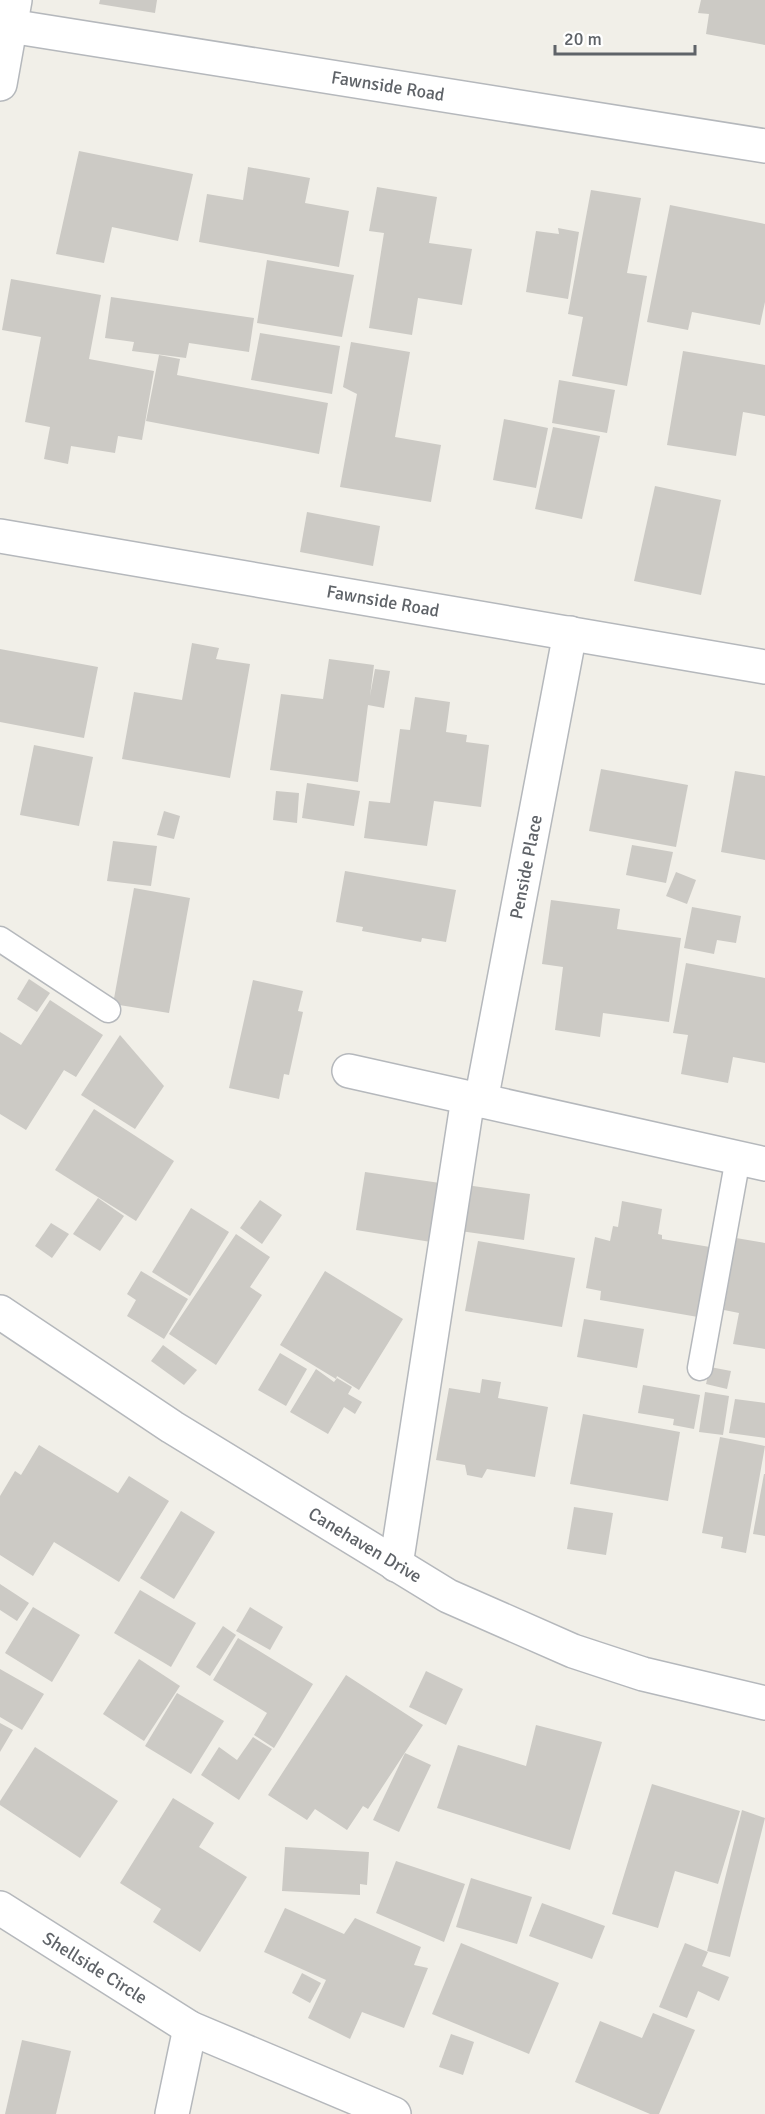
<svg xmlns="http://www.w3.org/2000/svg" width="765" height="2114" viewBox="0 0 765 2114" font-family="Signika,sans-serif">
<rect width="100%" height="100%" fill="#f1efe8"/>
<!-- building -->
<g fill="#cccac5">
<path d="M 100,0 L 157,0 L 155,13 L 99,4 Z"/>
<path d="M 701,0 L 765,0 L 765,45 L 706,34 L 709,14 L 698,13 Z"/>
<path d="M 79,151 L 193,174 L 178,241 L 112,227 L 104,263 L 56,254 Z"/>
<path d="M 248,167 L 310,178 L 305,203 L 349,211 L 339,267 L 199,242 L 207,194 L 243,200 Z"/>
<path d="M 377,187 L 437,197 L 429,243 L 472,249 L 462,305 L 418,298 L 412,335 L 369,328 L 384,233 L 369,231 Z"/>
<path d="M 591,190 L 641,198 L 627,273 L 647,276 L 627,386 L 572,376 L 583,317 L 568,314 Z"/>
<path d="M 670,205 L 765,224 L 765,302 L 760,325 L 692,312 L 688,330 L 647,322 Z"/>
<path d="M 558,228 L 579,232 L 568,299 L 526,292 L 536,231 L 559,234 Z"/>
<path d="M 267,260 L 354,275 L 342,337 L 257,323 Z"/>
<path d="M 11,279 L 101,295 L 89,359 L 154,371 L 142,440 L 118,436 L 115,453 L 71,446 L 68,464 L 44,459 L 50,427 L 25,422 L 41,337 L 2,330 Z"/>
<path d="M 111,297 L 254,318 L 249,352 L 189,343 L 186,358 L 132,351 L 134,342 L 105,338 Z"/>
<path d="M 260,333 L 340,346 L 332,394 L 251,380 Z"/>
<path d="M 351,342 L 410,352 L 395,437 L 441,445 L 431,502 L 340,487 L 357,394 L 343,387 Z"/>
<path d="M 683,351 L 765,365 L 765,416 L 743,412 L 736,456 L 667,445 Z"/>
<path d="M 159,355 L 180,359 L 177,375 L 328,403 L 319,454 L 146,421 Z"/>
<path d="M 559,380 L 615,390 L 607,433 L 552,423 Z"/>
<path d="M 504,419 L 548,428 L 536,488 L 493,480 Z"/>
<path d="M 553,427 L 600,436 L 582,519 L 535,509 Z"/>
<path d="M 655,486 L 721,500 L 701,595 L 634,581 Z"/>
<path d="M 307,512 L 380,526 L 373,566 L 300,552 Z"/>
<path d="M 192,643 L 219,648 L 216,659 L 250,664 L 230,778 L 122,759 L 134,692 L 182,700 Z"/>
<path d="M 0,649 L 98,667 L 84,738 L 0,722 Z"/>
<path d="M 329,659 L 374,665 L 370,696 L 375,669 L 390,671 L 384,708 L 368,705 L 358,782 L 270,770 L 281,694 L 323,699 Z"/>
<path d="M 415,697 L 450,702 L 446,732 L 467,735 L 466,742 L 489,745 L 481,807 L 434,801 L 427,846 L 364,838 L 369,801 L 390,803 L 400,729 L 410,730 Z"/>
<path d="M 34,745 L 93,757 L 79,826 L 20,815 Z"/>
<path d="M 601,769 L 688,785 L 676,847 L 589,831 Z"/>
<path d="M 735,771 L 765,776 L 765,860 L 721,852 Z"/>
<path d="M 307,783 L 360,791 L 354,826 L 302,818 Z"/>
<path d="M 276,791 L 299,793 L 297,823 L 273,820 Z"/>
<path d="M 164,811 L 180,816 L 174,839 L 157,835 Z"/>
<path d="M 113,841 L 157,846 L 151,886 L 107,881 Z"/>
<path d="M 632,845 L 673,852 L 666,883 L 626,875 Z"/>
<path d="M 345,871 L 456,890 L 446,942 L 422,938 L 421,942 L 362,931 L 363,927 L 336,922 Z"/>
<path d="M 676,872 L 696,880 L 687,904 L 666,896 Z"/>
<path d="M 134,888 L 190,898 L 169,1013 L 113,1004 Z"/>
<path d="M 551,900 L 620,909 L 617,929 L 681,938 L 669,1022 L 603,1013 L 600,1037 L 555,1030 L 563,967 L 542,964 Z"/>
<path d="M 692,907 L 741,916 L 736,943 L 717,940 L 714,954 L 684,948 Z"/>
<path d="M 686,963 L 765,978 L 765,1063 L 733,1057 L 728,1083 L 681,1074 L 688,1035 L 673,1033 Z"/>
<path d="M 29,979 L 50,993 L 37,1012 L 17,999 Z"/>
<path d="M 253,980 L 303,991 L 298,1011 L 303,1012 L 289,1075 L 284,1074 L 279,1099 L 229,1088 Z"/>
<path d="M 50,1000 L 103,1035 L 76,1077 L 64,1070 L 26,1130 L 0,1114 L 0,1032 L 21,1045 Z"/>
<path d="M 120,1035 L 164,1086 L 135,1129 L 81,1095 Z"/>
<path d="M 94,1109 L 174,1161 L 136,1221 L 55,1170 Z"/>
<path d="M 365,1172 L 440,1183 L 431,1242 L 356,1230 Z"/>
<path d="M 466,1185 L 530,1194 L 524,1240 L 460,1231 Z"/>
<path d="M 98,1198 L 124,1216 L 100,1251 L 73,1234 Z"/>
<path d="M 260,1200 L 282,1215 L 262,1244 L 240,1228 Z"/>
<path d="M 622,1201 L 662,1209 L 658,1234 L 662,1235 L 662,1239 L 710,1247 L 698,1317 L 600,1300 L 601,1291 L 586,1288 L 595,1237 L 610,1241 L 613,1226 L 618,1227 Z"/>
<path d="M 191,1208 L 229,1232 L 190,1296 L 152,1272 Z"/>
<path d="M 51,1223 L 69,1234 L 52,1258 L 35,1246 Z"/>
<path d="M 236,1234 L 270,1257 L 250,1287 L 262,1295 L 216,1365 L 169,1334 Z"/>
<path d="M 736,1238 L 765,1243 L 765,1349 L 733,1344 L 739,1313 L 724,1310 Z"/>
<path d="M 478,1241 L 575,1258 L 562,1327 L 465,1311 Z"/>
<path d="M 141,1271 L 188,1299 L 164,1339 L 127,1316 L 136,1300 L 127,1294 Z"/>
<path d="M 325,1271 L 403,1319 L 359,1390 L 337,1376 L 336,1379 L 280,1345 Z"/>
<path d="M 584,1319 L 644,1329 L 637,1368 L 577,1357 Z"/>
<path d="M 163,1345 L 197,1370 L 184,1385 L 151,1361 Z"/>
<path d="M 280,1353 L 307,1369 L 286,1406 L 258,1390 Z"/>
<path d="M 710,1367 L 731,1371 L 727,1389 L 706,1384 Z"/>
<path d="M 316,1369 L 334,1382 L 337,1378 L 352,1387 L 348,1394 L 362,1402 L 355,1414 L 344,1407 L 328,1434 L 290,1412 Z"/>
<path d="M 482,1379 L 501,1382 L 498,1398 L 548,1407 L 535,1477 L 487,1469 L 482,1478 L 467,1475 L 465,1465 L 436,1460 L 449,1388 L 480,1393 Z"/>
<path d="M 643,1385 L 700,1395 L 694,1429 L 673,1425 L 674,1419 L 638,1413 Z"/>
<path d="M 705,1392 L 729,1396 L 723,1435 L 699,1432 Z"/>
<path d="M 735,1399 L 765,1403 L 765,1438 L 729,1433 Z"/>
<path d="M 583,1414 L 680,1432 L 668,1501 L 570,1484 Z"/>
<path d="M 720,1437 L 765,1446 L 746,1553 L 721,1548 L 723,1537 L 702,1533 Z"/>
<path d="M 39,1445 L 118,1493 L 129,1476 L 169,1501 L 119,1582 L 54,1542 L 33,1576 L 0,1555 L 0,1496 L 15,1471 L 21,1475 Z"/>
<path d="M 764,1474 L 765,1474 L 765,1536 L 753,1534 Z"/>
<path d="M 574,1507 L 613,1513 L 606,1555 L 567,1549 Z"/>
<path d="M 181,1511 L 215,1532 L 174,1599 L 140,1578 Z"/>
<path d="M 0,1584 L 29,1603 L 17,1621 L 0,1610 Z"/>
<path d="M 140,1590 L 196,1623 L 171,1667 L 114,1633 Z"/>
<path d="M 33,1607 L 80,1635 L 52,1682 L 5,1653 Z"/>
<path d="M 250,1607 L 283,1627 L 270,1650 L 236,1631 Z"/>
<path d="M 223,1626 L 236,1635 L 210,1676 L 196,1667 Z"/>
<path d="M 238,1638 L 313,1684 L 274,1748 L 254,1735 L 267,1713 L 213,1680 Z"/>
<path d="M 139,1659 L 180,1686 L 144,1741 L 103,1714 Z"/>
<path d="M 0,1669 L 44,1694 L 22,1730 L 0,1717 Z"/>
<path d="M 426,1671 L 463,1689 L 446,1725 L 409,1707 Z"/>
<path d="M 346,1675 L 423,1725 L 368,1809 L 363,1806 L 347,1830 L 315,1809 L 307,1820 L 268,1795 Z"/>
<path d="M 177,1693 L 224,1721 L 191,1774 L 145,1746 Z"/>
<path d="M 0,1723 L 13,1730 L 0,1752 Z"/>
<path d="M 536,1725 L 602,1742 L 570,1850 L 437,1808 L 458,1745 L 526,1766 Z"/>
<path d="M 253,1737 L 272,1749 L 239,1800 L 201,1775 L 219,1747 L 237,1760 Z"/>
<path d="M 35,1747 L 118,1801 L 80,1858 L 0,1805 L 0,1801 Z"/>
<path d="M 405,1753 L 431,1765 L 399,1832 L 373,1820 Z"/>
<path d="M 652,1784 L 740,1811 L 718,1884 L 675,1871 L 658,1928 L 612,1914 Z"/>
<path d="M 173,1798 L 214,1823 L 199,1847 L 247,1877 L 200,1952 L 153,1922 L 161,1909 L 120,1883 Z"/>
<path d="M 742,1810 L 765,1818 L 730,1957 L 707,1951 Z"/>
<path d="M 285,1847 L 369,1852 L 367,1885 L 360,1884 L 360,1895 L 282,1891 Z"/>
<path d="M 396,1861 L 465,1884 L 444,1942 L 376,1913 Z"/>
<path d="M 471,1878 L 532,1897 L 517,1944 L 456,1927 Z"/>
<path d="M 542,1903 L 605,1926 L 592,1959 L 529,1936 Z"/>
<path d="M 285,1908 L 344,1934 L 355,1918 L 421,1947 L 414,1965 L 428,1968 L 404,2028 L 362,2012 L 350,2039 L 308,2018 L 326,1980 L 264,1952 Z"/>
<path d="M 461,1943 L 559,1983 L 529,2054 L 432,2014 Z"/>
<path d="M 685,1943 L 708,1952 L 702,1966 L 729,1977 L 719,2001 L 698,1991 L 687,2018 L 659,2007 Z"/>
<path d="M 302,1973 L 321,1983 L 310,2003 L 292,1993 Z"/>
<path d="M 653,2013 L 695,2030 L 659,2114 L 650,2114 L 575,2082 L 600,2021 L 642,2038 Z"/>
<path d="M 451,2034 L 474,2042 L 463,2075 L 439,2067 Z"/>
<path d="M 22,2040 L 71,2051 L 56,2114 L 5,2114 Z"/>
</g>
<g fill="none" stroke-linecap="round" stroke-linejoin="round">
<defs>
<g id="service">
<path d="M 0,939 L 108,1010"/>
<path d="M 700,1368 L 738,1158"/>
</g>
<g id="minor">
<path d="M 10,26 L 765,146"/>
<path d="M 0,84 L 15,0"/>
<path d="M 0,536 L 765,667"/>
<path d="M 349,1071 L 765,1164"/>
<path d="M 481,1101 L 570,633"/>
<path d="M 396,1565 L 468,1098"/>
<path d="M 0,1908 L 190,2028 L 394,2114"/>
<path d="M 172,2114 L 190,2028"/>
</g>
<path id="tertiary" d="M 0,1312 L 172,1427 L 448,1596 L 573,1651 L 643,1674 L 765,1703"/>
</defs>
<!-- service casing -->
<use href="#service" stroke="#b5b8bc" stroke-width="27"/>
<!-- minor casing -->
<use href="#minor" stroke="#b5b8bc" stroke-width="36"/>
<!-- tertiary casing -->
<use href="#tertiary" stroke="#b5b8bc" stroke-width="36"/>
<!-- service -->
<use href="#service" stroke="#fff" stroke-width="24"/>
<!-- minor -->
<use href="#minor" stroke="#fff" stroke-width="33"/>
<!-- tertiary -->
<use href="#tertiary" stroke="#fff" stroke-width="33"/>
</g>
<g text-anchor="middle" stroke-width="5" stroke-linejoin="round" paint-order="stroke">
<!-- street labels -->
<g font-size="18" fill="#5f6368" stroke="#fff">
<text transform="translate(388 86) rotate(9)" y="6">Fawnside Road</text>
<text transform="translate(383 601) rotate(10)" y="6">Fawnside Road</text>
<text transform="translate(526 867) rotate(-79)" y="6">Penside Place</text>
<text transform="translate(365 1545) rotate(31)" y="6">Canehaven Drive</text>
<text transform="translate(95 1968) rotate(32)" y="6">Shellside Circle</text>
</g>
</g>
<!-- scale -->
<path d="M555 45v9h140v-9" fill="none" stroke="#5f6368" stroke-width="3"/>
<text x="564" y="45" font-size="18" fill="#5f6368" stroke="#ffffff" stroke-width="4.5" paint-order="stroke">20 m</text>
</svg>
